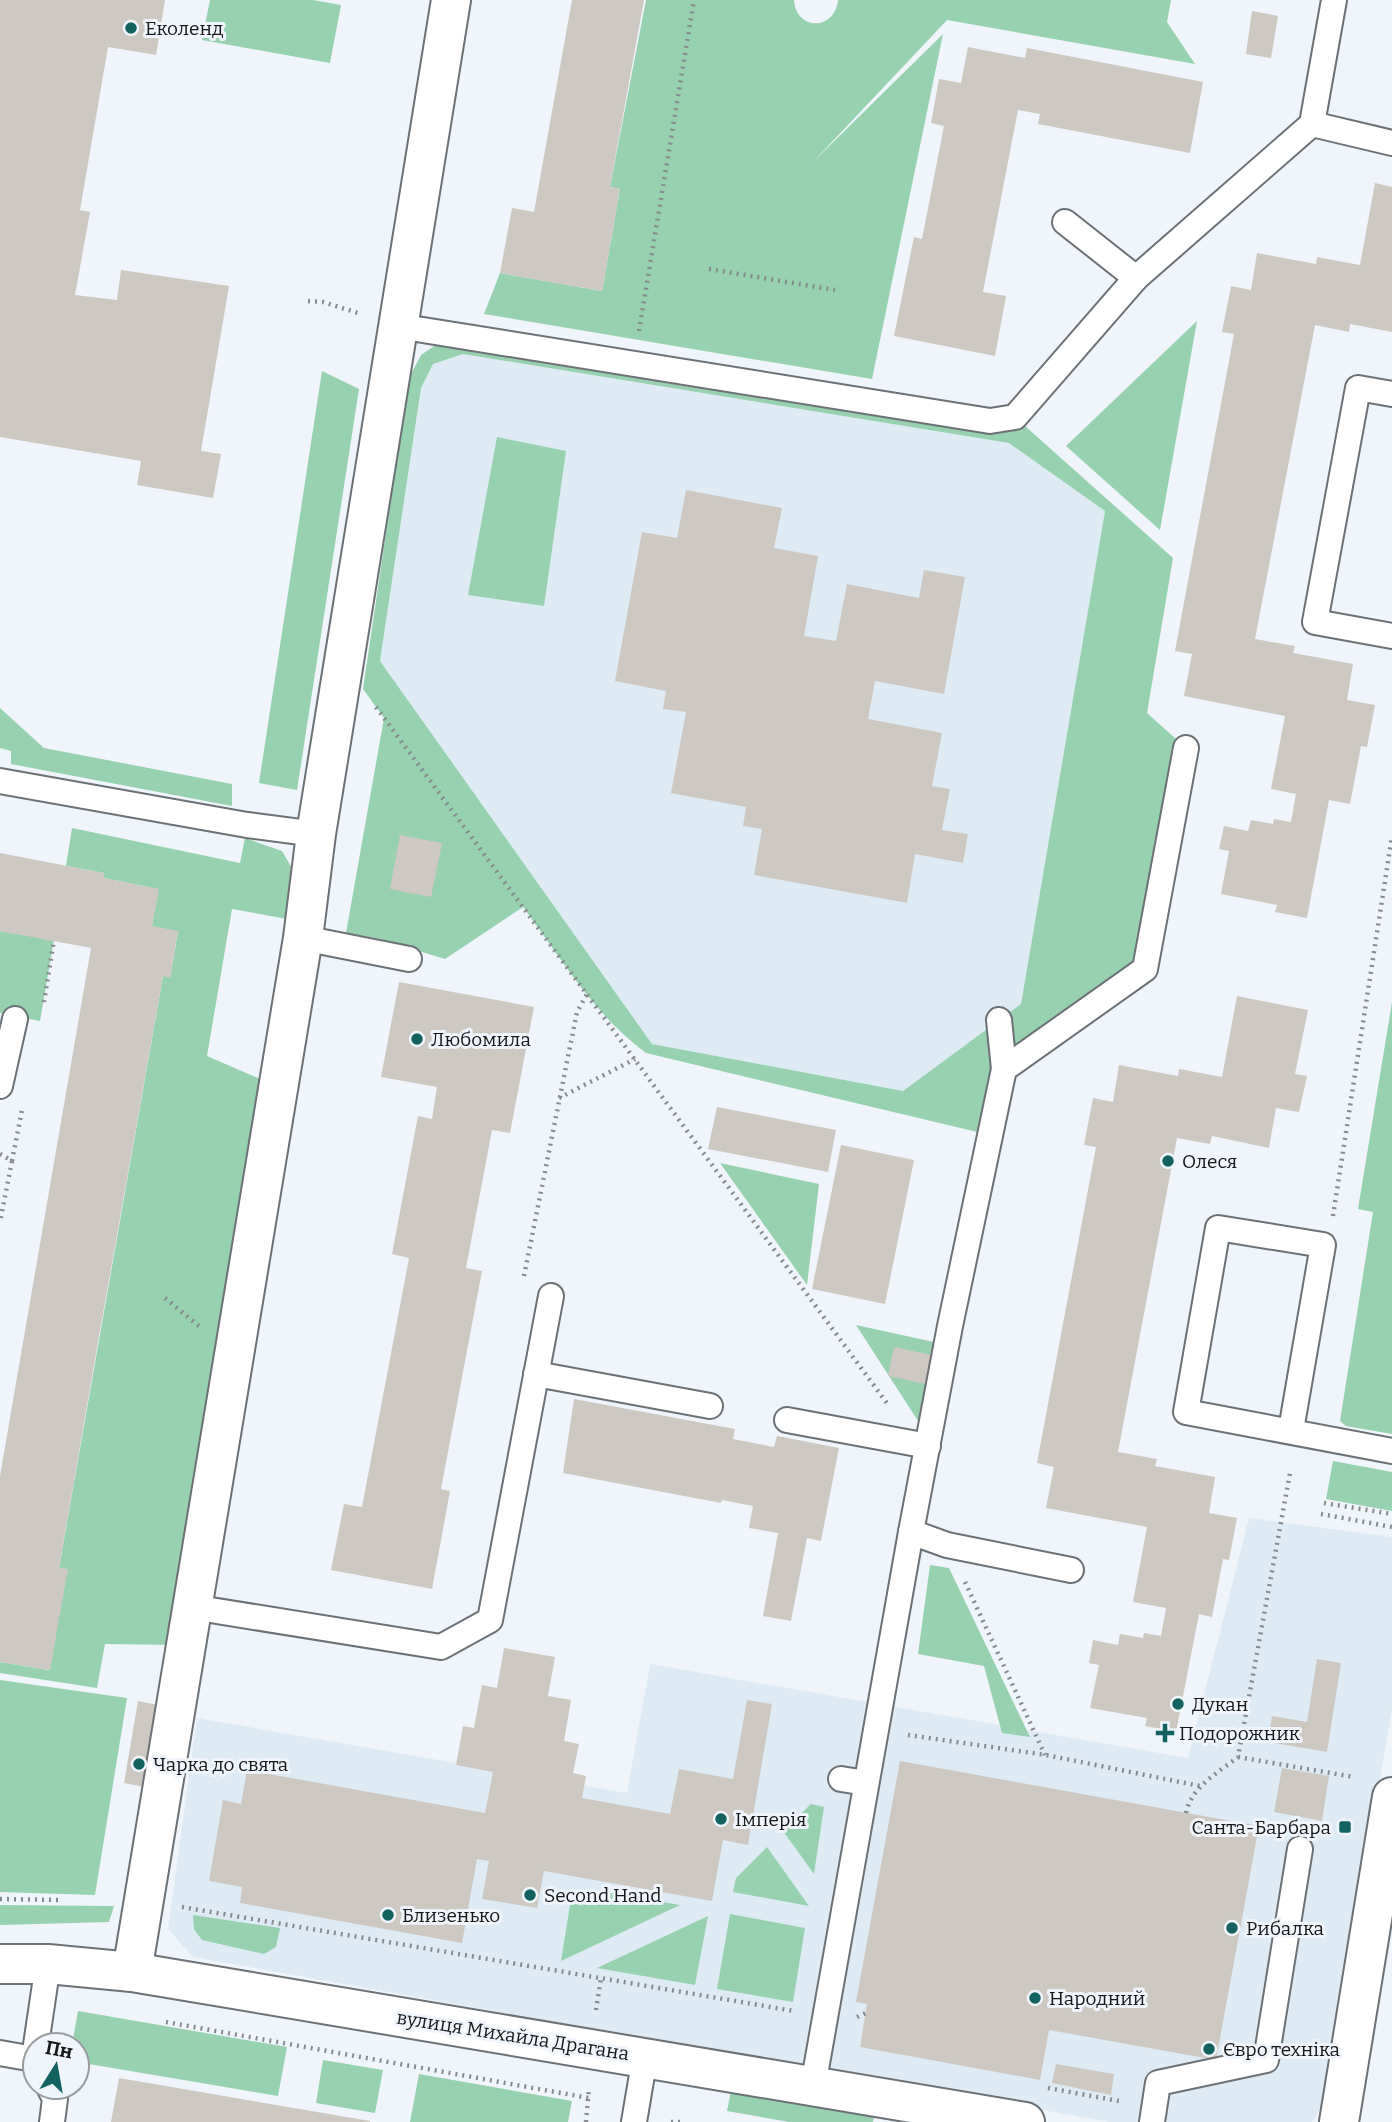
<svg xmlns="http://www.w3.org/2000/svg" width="1392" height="2122" viewBox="0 0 1392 2122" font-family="Bitter,serif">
<rect width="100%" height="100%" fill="#eff5fa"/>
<!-- built -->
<g fill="#deebf5">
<path d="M 463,354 L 1009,443 L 1105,511 L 1021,1004 L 903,1091 L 652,1044 L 380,661 L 421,388 L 433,364 Z"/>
<path d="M 1249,1518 L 1392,1537 L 1392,1710 L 1323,2104 L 1312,2122 L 1109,2122 L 193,1957 L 168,1929 L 197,1718 L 627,1793 L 650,1664 L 1188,1758 Z"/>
</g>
<!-- green -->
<g fill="#97d1af" fill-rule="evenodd">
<path d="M 210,0 L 313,0 L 341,5 L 330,63 L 202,40 Z"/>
<path d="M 646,0 L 794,0 C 796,31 835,31 838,0 L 1171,0 L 1167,22 L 1195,64 L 947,20 L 813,162 L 943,34 L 872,379 L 484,314 L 500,273 L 602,291 L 620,189 L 610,187 Z"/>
<path d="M 1197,321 L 1160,530 L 1066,446 Z"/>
<path d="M 452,334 L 1015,417 L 1173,558 L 1147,713 L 1186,748 L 1145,969 L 1004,1069 L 990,1135 L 646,1053 C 595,1016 560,957 523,907 L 445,959 L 376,938 L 346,933 L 384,718 L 363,689 L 409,378 L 421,355 ZM 463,354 L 1009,443 L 1105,511 L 1021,1004 L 903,1091 L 652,1044 L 380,661 L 421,388 L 433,364 Z"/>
<path d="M 322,371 L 359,389 L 297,790 L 259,783 Z"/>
<path d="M 497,437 L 566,451 L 544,606 L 468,595 Z"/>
<path d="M 0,708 L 44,748 L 232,784 L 232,806 L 11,764 L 11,751 L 0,748 Z"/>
<path d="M 72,828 L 240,863 L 245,838 L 282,851 L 293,870 L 287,919 L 232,909 L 207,1056 L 267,1082 L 181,1645 L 105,1644 L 97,1688 L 0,1673 L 0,1662 L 50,1670 L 59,1568 L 163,976 L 170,977 L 178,932 L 152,926 L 158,889 L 104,878 L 104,873 L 66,866 Z"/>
<path d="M 0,931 L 54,940 L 40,1021 L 0,1013 Z"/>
<path d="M 1392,1002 L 1392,1434 L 1346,1426 L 1340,1421 L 1373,1212 L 1358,1209 Z"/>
<path d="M 720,1163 L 819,1184 L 807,1285 Z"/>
<path d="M 856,1325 L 943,1344 L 922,1427 Z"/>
<path d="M 1333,1461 L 1392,1472 L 1392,1511 L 1326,1499 Z"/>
<path d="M 930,1565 L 949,1568 L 1030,1737 L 1002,1733 L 984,1666 L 918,1654 Z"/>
<path d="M 0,1680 L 127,1698 L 95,1895 L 0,1892 Z"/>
<path d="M 811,1804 L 824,1807 L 814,1874 L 783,1831 Z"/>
<path d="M 767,1847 L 809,1906 L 733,1892 L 736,1878 Z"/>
<path d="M 586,1889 L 680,1905 L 561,1961 L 571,1899 Z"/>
<path d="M 0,1905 L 114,1906 L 109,1922 L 0,1925 Z"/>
<path d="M 730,1914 L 805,1928 L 793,2002 L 717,1989 Z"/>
<path d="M 193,1915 L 280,1928 L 276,1947 L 264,1954 L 202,1940 L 194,1929 Z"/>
<path d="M 708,1916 L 695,1985 L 597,1968 Z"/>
<path d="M 78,2011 L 287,2047 L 278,2096 L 77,2062 L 77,2045 L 72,2045 Z"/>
<path d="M 323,2060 L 383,2070 L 375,2113 L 316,2103 Z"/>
<path d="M 419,2074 L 572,2101 L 568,2122 L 410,2122 Z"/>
<path d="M 731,2091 L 874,2116 L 873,2122 L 789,2122 L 727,2111 Z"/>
</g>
<!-- building -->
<g fill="#cdc8c2">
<path d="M 0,0 L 165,0 L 156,55 L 108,47 L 80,210 L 90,212 L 75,295 L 117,300 L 121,270 L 229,286 L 201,451 L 221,454 L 213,498 L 137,485 L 141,461 L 0,437 Z"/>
<path d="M 572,0 L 644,0 L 610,187 L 620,189 L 602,291 L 500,273 L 512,208 L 534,212 Z"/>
<path d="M 1252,11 L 1278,16 L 1271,58 L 1246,54 Z"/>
<path d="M 968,47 L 1025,58 L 1027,48 L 1203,82 L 1190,153 L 1038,124 L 1040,114 L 1018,110 L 983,292 L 1006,296 L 995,356 L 894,336 L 914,237 L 922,239 L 944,126 L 931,123 L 939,79 L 961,83 Z"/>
<path d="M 1375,183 L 1392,187 L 1392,332 L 1350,324 L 1349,332 L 1315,325 L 1255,639 L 1295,646 L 1293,653 L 1353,664 L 1347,700 L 1375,705 L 1367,747 L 1361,746 L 1350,804 L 1329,800 L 1307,918 L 1275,912 L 1277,905 L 1221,894 L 1229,851 L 1219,849 L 1224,826 L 1248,831 L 1251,820 L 1273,824 L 1274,819 L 1291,822 L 1296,794 L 1271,789 L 1285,716 L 1184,696 L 1192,654 L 1175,651 L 1234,334 L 1222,332 L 1231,286 L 1251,290 L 1257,253 L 1316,264 L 1317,257 L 1360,265 Z"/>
<path d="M 686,490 L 782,508 L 774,548 L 818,556 L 804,636 L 836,641 L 847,584 L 919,598 L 924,570 L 965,577 L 944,694 L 875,681 L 868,719 L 942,733 L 932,786 L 950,789 L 942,830 L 968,834 L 963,863 L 915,854 L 907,903 L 754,875 L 762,829 L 743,826 L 746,807 L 671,793 L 686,712 L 663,709 L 666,691 L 615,681 L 642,532 L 677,538 Z"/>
<path d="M 400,835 L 442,843 L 431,897 L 390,889 Z"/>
<path d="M 0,853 L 104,873 L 104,878 L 159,889 L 152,926 L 178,931 L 170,978 L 163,976 L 98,1342 L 59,1568 L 68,1569 L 50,1670 L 0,1662 L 0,1476 L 91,948 L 0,931 Z"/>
<path d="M 399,982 L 534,1007 L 510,1133 L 492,1130 L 466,1268 L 482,1271 L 441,1489 L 450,1491 L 432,1589 L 331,1570 L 344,1504 L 362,1507 L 409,1258 L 392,1254 L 418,1116 L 432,1119 L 437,1087 L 381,1077 Z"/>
<path d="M 1237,996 L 1308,1010 L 1295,1074 L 1307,1076 L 1299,1112 L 1276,1108 L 1269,1148 L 1212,1136 L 1210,1144 L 1177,1138 L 1118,1452 L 1157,1459 L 1155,1466 L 1215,1477 L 1209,1513 L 1237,1518 L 1229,1560 L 1223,1559 L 1212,1617 L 1199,1614 L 1176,1732 L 1145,1726 L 1147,1718 L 1090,1708 L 1099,1665 L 1089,1663 L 1093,1640 L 1118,1645 L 1120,1634 L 1143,1638 L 1144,1633 L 1161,1636 L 1166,1608 L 1133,1602 L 1147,1527 L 1046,1508 L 1054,1467 L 1037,1463 L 1096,1147 L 1084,1145 L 1093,1098 L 1113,1102 L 1119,1065 L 1178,1076 L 1179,1069 L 1222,1077 Z"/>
<path d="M 717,1107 L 836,1130 L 828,1172 L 708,1149 Z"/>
<path d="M 841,1145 L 914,1160 L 885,1304 L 812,1289 Z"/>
<path d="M 894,1347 L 937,1356 L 931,1385 L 888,1376 Z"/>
<path d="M 574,1399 L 735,1429 L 733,1439 L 774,1447 L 777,1436 L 839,1448 L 821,1541 L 807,1538 L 791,1621 L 763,1616 L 778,1533 L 749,1528 L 753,1506 L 722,1500 L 721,1503 L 563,1473 Z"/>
<path d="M 504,1648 L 555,1657 L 548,1696 L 571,1700 L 564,1741 L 579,1744 L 573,1773 L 586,1776 L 582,1798 L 670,1814 L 679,1769 L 733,1779 L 747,1700 L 772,1704 L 748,1845 L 723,1840 L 712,1901 L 544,1871 L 537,1908 L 482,1899 L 489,1861 L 477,1859 L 462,1943 L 240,1903 L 242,1887 L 209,1881 L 223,1800 L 241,1804 L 247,1770 L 485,1813 L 493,1772 L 456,1765 L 463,1726 L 474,1728 L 482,1685 L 497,1688 Z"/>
<path d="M 1317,1659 L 1341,1663 L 1327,1752 L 1268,1742 L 1272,1716 L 1307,1722 Z"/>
<path d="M 138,1701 L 163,1706 L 149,1788 L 124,1783 Z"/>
<path d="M 900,1761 L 1259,1826 L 1216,2060 L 1049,2030 L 1040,2080 L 860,2047 L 867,2004 L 856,2002 Z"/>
<path d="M 1282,1768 L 1329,1776 L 1322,1821 L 1274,1812 Z"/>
<path d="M 1056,2064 L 1114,2074 L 1111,2095 L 1052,2083 Z"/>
<path d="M 119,2078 L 370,2121 L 370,2122 L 111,2122 Z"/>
</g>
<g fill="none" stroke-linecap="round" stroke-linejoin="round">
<defs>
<g id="lane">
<path d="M 1312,124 L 1392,143"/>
<path d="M 1065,222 L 1136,278"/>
<path d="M 398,326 L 990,421 L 1015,417 L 1136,278 L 1312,124 L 1334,0"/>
<path d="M 1392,394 L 1358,388 L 1315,622 L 1392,636"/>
<path d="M 0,781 L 247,825 L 316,834"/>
<path d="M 303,938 L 409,959"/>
<path d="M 999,1020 L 1004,1069"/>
<path d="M 0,1086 L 15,1019"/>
<path d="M 536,1374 L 710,1406"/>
<path d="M 787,1420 L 928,1446"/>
<path d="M 1291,1430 L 1323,1245 L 1218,1228 L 1186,1412 L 1392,1451"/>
<path d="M 911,1532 L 947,1545 L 1071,1570"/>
<path d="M 192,1607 L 441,1647 L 490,1620 L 551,1296"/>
<path d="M 841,1779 L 866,1783"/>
<path d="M 36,2045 L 48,1964"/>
<path d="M 0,2053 L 34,2059"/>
<path d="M 813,2086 L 911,1532 L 950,1326 L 1004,1069 L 1145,969 L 1186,748"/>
<path d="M 49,2087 L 55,2099 L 52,2122"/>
<path d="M 634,2122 L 645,2057"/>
<path d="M 1152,2122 L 1158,2083 L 1266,2060 L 1300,1849"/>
</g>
<path id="street" d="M 132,1972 L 303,938 L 316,834 L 451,0"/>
<g id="secondary">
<path d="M 0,1964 L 48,1964 L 132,1972 L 1025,2122"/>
<path d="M 1339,2122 L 1392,1797"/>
</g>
</defs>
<!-- lane casing -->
<use href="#lane" stroke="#6b7175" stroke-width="28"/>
<!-- street casing -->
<use href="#street" stroke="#6b7175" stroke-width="42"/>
<!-- secondary casing -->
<use href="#secondary" stroke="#6b7175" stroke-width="42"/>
<!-- path -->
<g stroke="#868b8e" stroke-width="4.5" stroke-dasharray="2 5" stroke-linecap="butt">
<path d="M 709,269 L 835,290"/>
<path d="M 308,301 L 323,302 L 361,314"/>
<path d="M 639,331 L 694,0"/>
<path d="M 376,707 L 889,1406"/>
<path d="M 44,1002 L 54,940"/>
<path d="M 559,1098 L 635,1059"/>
<path d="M 0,1154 L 12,1161 L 0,1222"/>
<path d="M 12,1161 L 22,1110"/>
<path d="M 1333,1216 L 1392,836"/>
<path d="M 524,1276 L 577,1012 L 587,994"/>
<path d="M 165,1298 L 200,1327"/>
<path d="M 1324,1503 L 1392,1514"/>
<path d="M 1321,1514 L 1392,1527"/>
<path d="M 965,1582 L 1045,1755"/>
<path d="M 908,1735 L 1046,1755 L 1200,1786"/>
<path d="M 1238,1757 L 1354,1777"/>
<path d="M 1186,1813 C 1191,1787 1219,1772 1238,1757 L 1290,1473"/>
<path d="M 0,1899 L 61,1900"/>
<path d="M 182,1907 L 794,2011"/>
<path d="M 596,2010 L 601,1978"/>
<path d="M 857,2017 L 866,2013"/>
<path d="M 166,2022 L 589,2098"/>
<path d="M 1048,2088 L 1119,2101 L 1121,2099"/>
<path d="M 586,2122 L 589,2088"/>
<path d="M 671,2122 L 680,2122"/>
</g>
<!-- lane -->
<use href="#lane" stroke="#fff" stroke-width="24"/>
<!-- street -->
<use href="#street" stroke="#fff" stroke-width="38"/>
<!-- secondary -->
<use href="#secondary" stroke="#fff" stroke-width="38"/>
</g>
<!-- markers -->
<g fill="#126261" stroke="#eff5fa" stroke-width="2.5">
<circle cx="131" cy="28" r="7"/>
<circle cx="417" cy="1039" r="7"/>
<circle cx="1168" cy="1161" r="7"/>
<circle cx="1178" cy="1704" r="7"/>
<path d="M1161.5 1722.5h7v7h7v7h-7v7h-7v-7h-7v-7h7z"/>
<circle cx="139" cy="1764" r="7"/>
<circle cx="721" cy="1819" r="7"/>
<rect x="1338" y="1820" width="14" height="14" rx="3.5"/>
<circle cx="530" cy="1895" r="7"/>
<circle cx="388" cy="1915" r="7"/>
<circle cx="1232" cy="1928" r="7"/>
<circle cx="1035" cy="1998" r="7"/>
<circle cx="1209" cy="2049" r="7"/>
</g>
<g text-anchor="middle" stroke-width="6" stroke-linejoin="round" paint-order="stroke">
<!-- poi labels -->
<g font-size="19" fill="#161819" stroke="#eff5fa" text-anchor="start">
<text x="145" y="35">Еколенд</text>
<text x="431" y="1046">Любомила</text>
<text x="1182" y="1168">Олеся</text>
<text x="1192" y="1711">Дукан</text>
<text x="1179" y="1740">Подорожник</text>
<text x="153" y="1771">Чарка до свята</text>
<text x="735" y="1826">Імперія</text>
<text x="1331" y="1834" text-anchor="end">Санта-Барбара</text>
<text x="544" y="1902">Second Hand</text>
<text x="402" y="1922">Близенько</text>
<text x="1246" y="1935">Рибалка</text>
<text x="1049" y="2005">Народний</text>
<text x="1223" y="2056">Євро техніка</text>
</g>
<!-- street labels -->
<g font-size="19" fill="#161819" stroke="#eff5fa">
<text transform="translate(513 2035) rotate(9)" y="7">вулиця Михайла Драгана</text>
</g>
</g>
<!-- north arrow -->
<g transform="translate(56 2066) rotate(11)"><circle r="33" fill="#eff5fa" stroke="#989da0" stroke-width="2"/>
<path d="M0-5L12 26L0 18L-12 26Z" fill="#126261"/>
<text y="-10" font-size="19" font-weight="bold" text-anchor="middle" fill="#161819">Пн</text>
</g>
</svg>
